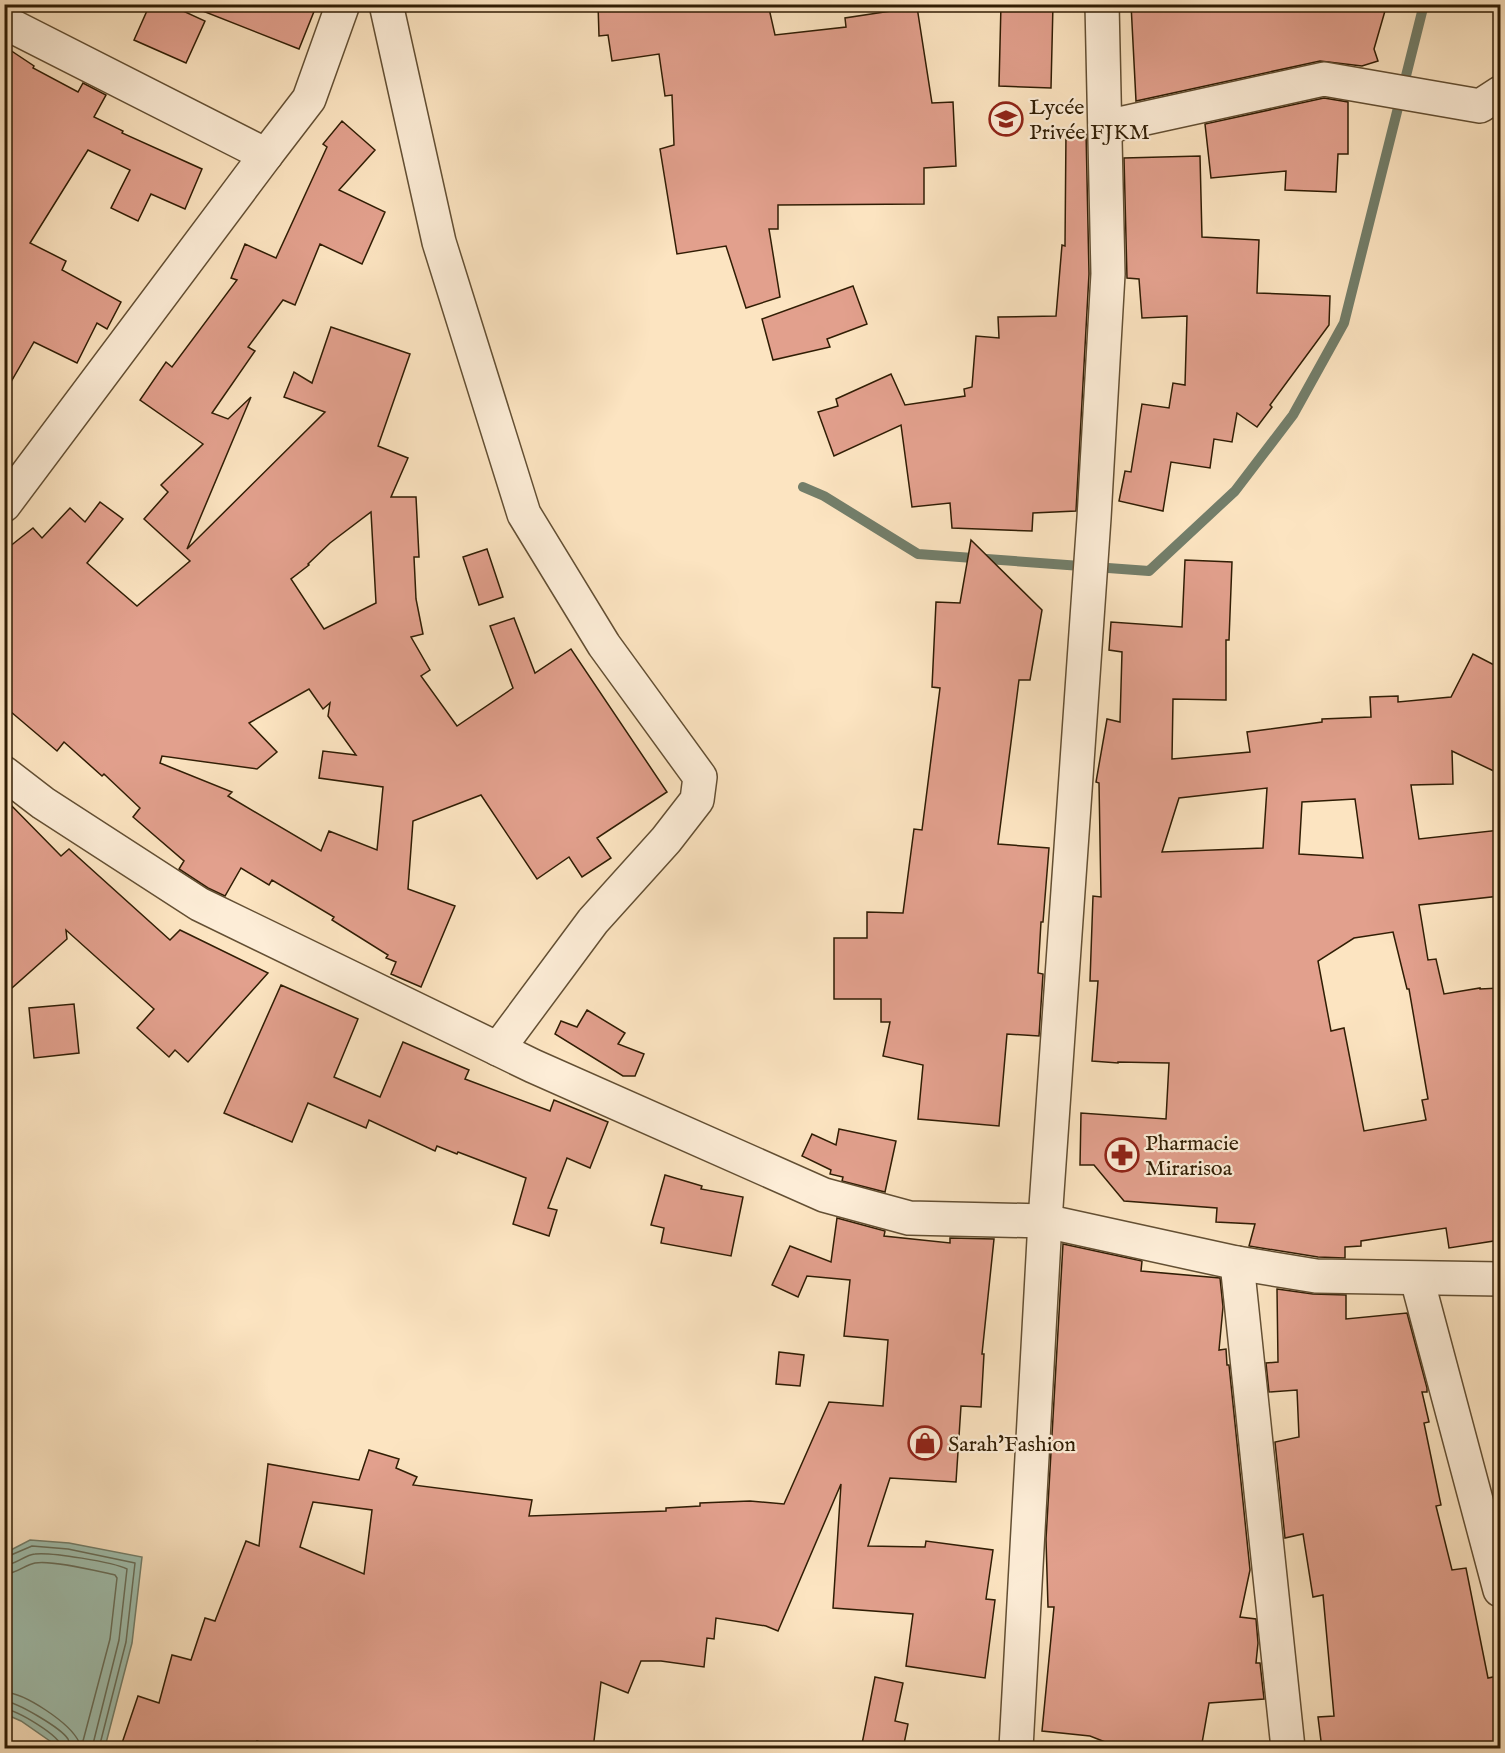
<svg xmlns="http://www.w3.org/2000/svg" width="1505" height="1753" viewBox="0 0 1505 1753" font-family="'IM FELL English',serif">
<rect width="100%" height="100%" fill="#fce4c1"/>
<filter id="stains"><feTurbulence type="fractalNoise" baseFrequency=".00333" numOctaves="4"/><feColorMatrix values="0 0 0 0 .2 0 0 0 0 .09 0 0 0 0 .02 0 0 0 .5 -.17"/></filter>
<radialGradient id="worn" r=".72"><stop offset=".6" stop-color="#630" stop-opacity="0"/><stop offset="1" stop-color="#630" stop-opacity=".3"/></radialGradient>
<!-- water -->
<path fill="#a0bfae" stroke="#737e6a" stroke-width="1.5" d="M 30,1540 L 69,1543 L 142,1557 L 132,1643 L 105,1747 L 60,1748 L 21,1721 L 5,1714 L 5,1553 Z"/>
<g fill="none" stroke-linecap="round" stroke-linejoin="round">
<!-- shore -->
<g stroke="#686e59" stroke-width="1.5">
<path d="M 4,1558 L 32,1546 L 68,1549 L 135,1563 L 126,1642 L 99,1748"/>
<path d="M 4,1565 C 16,1565 24,1555 35,1554 C 51,1552 113,1562 127,1569 L 119,1640 L 92,1748"/>
<path d="M 4,1574 C 17,1574 24,1565 35,1563 C 53,1560 96,1571 115,1575 L 117,1578 L 110,1639 L 83,1741 L 79,1742 C 70,1723 25,1693 4,1692"/>
<path d="M 4,1701 C 17,1702 61,1728 68,1739 C 70,1743 70,1744 70,1748"/>
<path d="M 4,1709 C 17,1710 61,1736 62,1748"/>
</g>
<!-- stream -->
<path stroke="#737e6a" stroke-width="10" d="M 803,487 L 824,496 L 918,554 L 1149,571 L 1235,491 L 1293,415 L 1344,323 L 1424,4"/>
</g>
<!-- building -->
<g fill="#e2a08d" stroke="#301d04" stroke-width="1.5" fill-rule="evenodd">
<path d="M 150,4 L 168,4 L 205,21 L 186,63 L 134,40 Z"/>
<path d="M 190,4 L 317,4 L 299,49 L 190,6 Z"/>
<path d="M 598,4 L 705,4 L 706,11 L 732,4 L 768,4 L 775,35 L 846,27 L 845,18 L 917,7 L 932,103 L 953,102 L 956,166 L 924,168 L 924,204 L 778,205 L 778,229 L 769,229 L 780,297 L 746,308 L 726,246 L 677,254 L 660,149 L 674,145 L 672,95 L 665,96 L 659,54 L 612,61 L 608,35 L 599,36 Z"/>
<path d="M 1001,4 L 1053,4 L 1051,88 L 999,86 Z"/>
<path d="M 1131,4 L 1387,4 L 1374,49 L 1378,61 L 1362,66 L 1320,61 L 1136,101 Z"/>
<path d="M 4,46 L 34,66 L 33,68 L 78,92 L 83,83 L 106,95 L 94,117 L 123,131 L 122,133 L 202,169 L 185,209 L 151,194 L 138,221 L 111,208 L 130,170 L 88,150 L 30,243 L 66,261 L 62,270 L 121,302 L 107,329 L 97,323 L 77,363 L 34,342 L 4,394 Z"/>
<path d="M 1324,98 L 1348,102 L 1348,154 L 1338,154 L 1336,192 L 1285,190 L 1286,171 L 1211,178 L 1205,124 Z"/>
<path d="M 342,121 L 375,150 L 339,190 L 385,212 L 362,264 L 320,244 L 295,305 L 283,300 L 248,347 L 255,351 L 212,413 L 228,419 L 251,397 L 187,549 L 325,412 L 284,397 L 294,372 L 312,383 L 331,327 L 410,354 L 378,446 L 408,458 L 391,497 L 416,497 L 419,557 L 414,557 L 416,599 L 423,634 L 411,637 L 430,670 L 421,676 L 457,726 L 513,688 L 490,626 L 514,618 L 535,673 L 571,649 L 667,792 L 597,838 L 611,858 L 582,877 L 569,857 L 537,879 L 481,795 L 413,821 L 408,889 L 455,906 L 421,987 L 391,974 L 396,962 L 386,958 L 388,955 L 332,920 L 334,917 L 272,880 L 269,885 L 241,868 L 225,896 L 208,888 L 179,869 L 184,861 L 133,817 L 140,808 L 104,774 L 102,776 L 64,742 L 57,751 L 4,706 L 4,551 L 33,528 L 42,538 L 70,508 L 85,522 L 100,502 L 123,519 L 87,563 L 137,606 L 190,561 L 144,519 L 168,492 L 161,485 L 203,444 L 140,400 L 166,362 L 172,367 L 237,280 L 231,278 L 245,244 L 276,258 L 327,147 L 323,144 ZM 371,512 L 376,603 L 324,629 L 291,579 L 309,565 L 308,564 L 330,543 ZM 309,689 L 323,709 L 330,703 L 328,716 L 356,755 L 323,751 L 319,778 L 383,787 L 377,850 L 329,831 L 321,851 L 228,796 L 232,792 L 160,763 L 162,756 L 257,769 L 277,752 L 249,723 Z"/>
<path d="M 1066,131 L 1086,131 L 1089,274 L 1076,511 L 1033,513 L 1032,531 L 952,528 L 950,503 L 912,507 L 901,425 L 834,456 L 818,412 L 838,406 L 836,399 L 891,374 L 905,405 L 965,396 L 964,389 L 972,387 L 976,336 L 999,338 L 998,317 L 1056,316 L 1062,245 L 1065,246 Z"/>
<path d="M 1200,156 L 1202,237 L 1259,240 L 1257,293 L 1330,296 L 1329,325 L 1270,405 L 1272,407 L 1257,427 L 1237,413 L 1232,442 L 1214,439 L 1210,468 L 1171,462 L 1163,511 L 1119,501 L 1125,471 L 1131,472 L 1142,404 L 1169,408 L 1173,383 L 1185,385 L 1187,316 L 1142,318 L 1139,279 L 1127,278 L 1124,158 Z"/>
<path d="M 853,286 L 867,324 L 827,339 L 830,347 L 773,360 L 762,319 Z"/>
<path d="M 971,540 L 1042,610 L 1030,680 L 1019,680 L 998,844 L 1049,848 L 1043,922 L 1041,922 L 1038,973 L 1043,974 L 1039,1036 L 1007,1034 L 999,1126 L 918,1119 L 923,1065 L 883,1056 L 890,1022 L 881,1022 L 881,999 L 834,999 L 834,938 L 867,938 L 867,912 L 903,913 L 914,829 L 922,830 L 940,688 L 932,687 L 936,602 L 960,603 Z"/>
<path d="M 487,549 L 503,597 L 479,605 L 463,557 Z"/>
<path d="M 1185,560 L 1232,562 L 1229,640 L 1226,640 L 1226,700 L 1173,699 L 1172,759 L 1250,752 L 1247,732 L 1322,722 L 1322,719 L 1371,717 L 1370,697 L 1398,696 L 1398,702 L 1451,697 L 1473,654 L 1500,668 L 1500,774 L 1452,751 L 1453,784 L 1411,785 L 1419,839 L 1500,830 L 1500,896 L 1419,905 L 1428,960 L 1436,959 L 1444,994 L 1480,988 L 1480,989 L 1500,988 L 1500,1240 L 1449,1248 L 1446,1228 L 1361,1241 L 1361,1246 L 1345,1247 L 1345,1258 L 1318,1257 L 1249,1246 L 1255,1224 L 1216,1222 L 1217,1208 L 1124,1201 L 1094,1165 L 1080,1165 L 1081,1113 L 1166,1119 L 1169,1063 L 1118,1062 L 1118,1063 L 1092,1061 L 1098,981 L 1090,981 L 1093,896 L 1101,897 L 1099,783 L 1096,782 L 1107,719 L 1120,722 L 1122,652 L 1109,650 L 1111,622 L 1182,627 ZM 1267,788 L 1263,848 L 1162,852 L 1179,798 ZM 1355,799 L 1363,858 L 1299,854 L 1302,802 ZM 1393,932 L 1407,989 L 1409,989 L 1428,1099 L 1422,1100 L 1426,1120 L 1364,1131 L 1344,1028 L 1331,1031 L 1318,961 L 1354,938 Z"/>
<path d="M 4,798 L 61,856 L 69,849 L 170,940 L 180,930 L 268,973 L 188,1062 L 175,1050 L 169,1057 L 137,1028 L 154,1009 L 66,930 L 67,939 L 4,995 Z"/>
<path d="M 281,985 L 358,1019 L 334,1077 L 380,1097 L 403,1042 L 469,1070 L 465,1079 L 550,1111 L 554,1100 L 608,1122 L 590,1168 L 567,1158 L 548,1208 L 557,1210 L 549,1236 L 513,1224 L 526,1178 L 458,1152 L 457,1154 L 437,1146 L 435,1151 L 369,1120 L 366,1128 L 308,1103 L 292,1142 L 224,1113 Z"/>
<path d="M 74,1004 L 79,1053 L 34,1058 L 29,1008 Z"/>
<path d="M 587,1010 L 625,1033 L 618,1044 L 644,1054 L 635,1076 L 623,1076 L 555,1034 L 561,1021 L 577,1027 Z"/>
<path d="M 839,1129 L 896,1141 L 885,1192 L 842,1181 L 843,1177 L 830,1174 L 831,1170 L 802,1156 L 812,1134 L 836,1145 Z"/>
<path d="M 665,1175 L 702,1186 L 701,1189 L 743,1197 L 731,1256 L 661,1243 L 664,1228 L 651,1225 Z"/>
<path d="M 837,1218 L 885,1231 L 884,1236 L 950,1243 L 950,1238 L 994,1239 L 982,1354 L 984,1354 L 981,1407 L 961,1406 L 956,1482 L 890,1478 L 868,1546 L 925,1547 L 926,1541 L 993,1550 L 986,1599 L 995,1600 L 985,1678 L 906,1666 L 913,1614 L 833,1608 L 841,1484 L 778,1631 L 766,1626 L 716,1618 L 714,1639 L 707,1638 L 704,1667 L 661,1661 L 641,1661 L 628,1693 L 601,1682 L 593,1749 L 281,1749 L 257,1741 L 255,1749 L 120,1749 L 138,1696 L 159,1703 L 172,1655 L 191,1660 L 205,1618 L 215,1621 L 246,1541 L 259,1546 L 268,1464 L 359,1480 L 369,1450 L 399,1459 L 396,1468 L 417,1477 L 413,1485 L 532,1500 L 529,1516 L 666,1511 L 666,1508 L 700,1506 L 700,1503 L 750,1501 L 784,1504 L 829,1402 L 883,1406 L 888,1340 L 844,1336 L 850,1280 L 807,1276 L 798,1297 L 772,1285 L 790,1246 L 831,1262 ZM 313,1502 L 372,1510 L 364,1574 L 300,1547 Z"/>
<path d="M 1063,1244 L 1142,1261 L 1141,1271 L 1220,1278 L 1223,1307 L 1219,1350 L 1226,1349 L 1227,1365 L 1229,1365 L 1250,1570 L 1240,1617 L 1256,1619 L 1258,1643 L 1256,1663 L 1260,1663 L 1264,1699 L 1209,1703 L 1201,1749 L 1159,1742 L 1157,1749 L 1123,1749 L 1090,1736 L 1042,1731 L 1054,1607 L 1048,1607 L 1046,1539 Z"/>
<path d="M 1277,1289 L 1313,1294 L 1346,1295 L 1346,1319 L 1407,1313 L 1427,1388 L 1427,1392 L 1422,1392 L 1429,1422 L 1424,1423 L 1441,1505 L 1436,1506 L 1452,1570 L 1466,1568 L 1488,1678 L 1498,1676 L 1500,1692 L 1500,1728 L 1495,1729 L 1498,1749 L 1322,1749 L 1318,1717 L 1334,1716 L 1323,1595 L 1313,1597 L 1303,1534 L 1285,1538 L 1275,1442 L 1299,1437 L 1297,1390 L 1269,1392 L 1266,1363 L 1278,1362 Z"/>
<path d="M 779,1352 L 804,1355 L 800,1386 L 776,1384 Z"/>
<path d="M 875,1677 L 903,1683 L 895,1721 L 908,1724 L 903,1749 L 861,1749 Z"/>
</g>
<g fill="none" stroke-linecap="round" stroke-linejoin="round">
<defs>
<g id="minor">
<path d="M 386,4 L 439,242 L 524,514 L 604,645 L 700,777 L 697,800 L 666,840 L 593,921 L 498,1049"/>
<path d="M 4,22 L 266,155 L 4,505"/>
<path d="M 1105,127 L 1324,79 L 1480,106 L 1500,93"/>
<path d="M 266,155 L 309,99 L 343,4"/>
<path d="M 4,773 L 43,803 L 199,904 L 533,1066 L 824,1195 L 909,1218 L 1045,1221 L 1237,1263 L 1316,1276 L 1500,1279"/>
<path d="M 1237,1263 L 1288,1748"/>
<path d="M 1417,1279 L 1500,1590"/>
</g>
<path id="tertiary" d="M 1016,1748 L 1045,1221 L 1094,518 L 1108,274 L 1102,4"/>
</defs>
<!-- minor casing -->
<use href="#minor" stroke="#634f33" stroke-width="36"/>
<!-- tertiary casing -->
<use href="#tertiary" stroke="#634f33" stroke-width="36"/>
<!-- minor -->
<use href="#minor" stroke="#fdedd7" stroke-width="33"/>
<!-- tertiary -->
<use href="#tertiary" stroke="#fdedd7" stroke-width="33"/>
</g>
<!-- icons -->
<defs>
<symbol id="school-ring" viewBox="-11 -11 22 22"><circle r="9.5" fill="#fdedd7" stroke="#8f2418" stroke-width="1.5"/><path d="M0-5L7-2L0 1L-7-2ZM-4 1L0 2.5L4 1V4Q0 6-4 4Z" fill="#8f2418"/></symbol>
<symbol id="pharmacy-ring" viewBox="-11 -11 22 22"><circle r="9.5" fill="#fdedd7" stroke="#8f2418" stroke-width="1.5"/><path d="M-2-6h4v4h4v4h-4v4h-4v-4h-4v-4h4Z" fill="#8f2418"/></symbol>
<symbol id="shop-ring" viewBox="-11 -11 22 22"><circle r="9.5" fill="#fdedd7" stroke="#8f2418" stroke-width="1.5"/><path d="M-5-2.5h2.3a2.7 3.5 0 0 1 5.4 0H5L5.5 6h-11ZM-1.5-2.5h3a1.5 2.3 0 0 0-3 0Z" fill="#8f2418"/></symbol>
</defs>
<g fill-rule="evenodd">
<use href="#school-ring" x="987" y="100" width="38" height="38"/>
<use href="#pharmacy-ring" x="1103" y="1136" width="38" height="38"/>
<use href="#shop-ring" x="906" y="1424" width="38" height="38"/>
</g>
<g text-anchor="middle" stroke-width="4.5" stroke-linejoin="round" paint-order="stroke">
<!-- poi labels -->
<g font-size="22" fill="#301d04" stroke="#fdedd7" text-anchor="start">
<text x="1029" y="114">Lycée<tspan x="1029" dy="25">Privée FJKM</tspan></text>
<text x="1145" y="1150">Pharmacie<tspan x="1145" dy="25">Mirarisoa</tspan></text>
<text x="948" y="1451">Sarah'Fashion</text>
</g>
</g>
<!-- margin -->
<rect width="1505" height="1753" fill="none" stroke="#fce4c1" stroke-width="24"/>
<rect x="6" y="6" width="1493" height="1741" fill="none" stroke="#301d04" stroke-width="3"/>
<rect x="12" y="12" width="1481" height="1729" fill="none" stroke="#301d04" stroke-width="1.5"/>
<rect width="100%" height="100%" filter="url(#stains)"/>
<rect width="100%" height="100%" fill="url(#worn)"/>
</svg>
